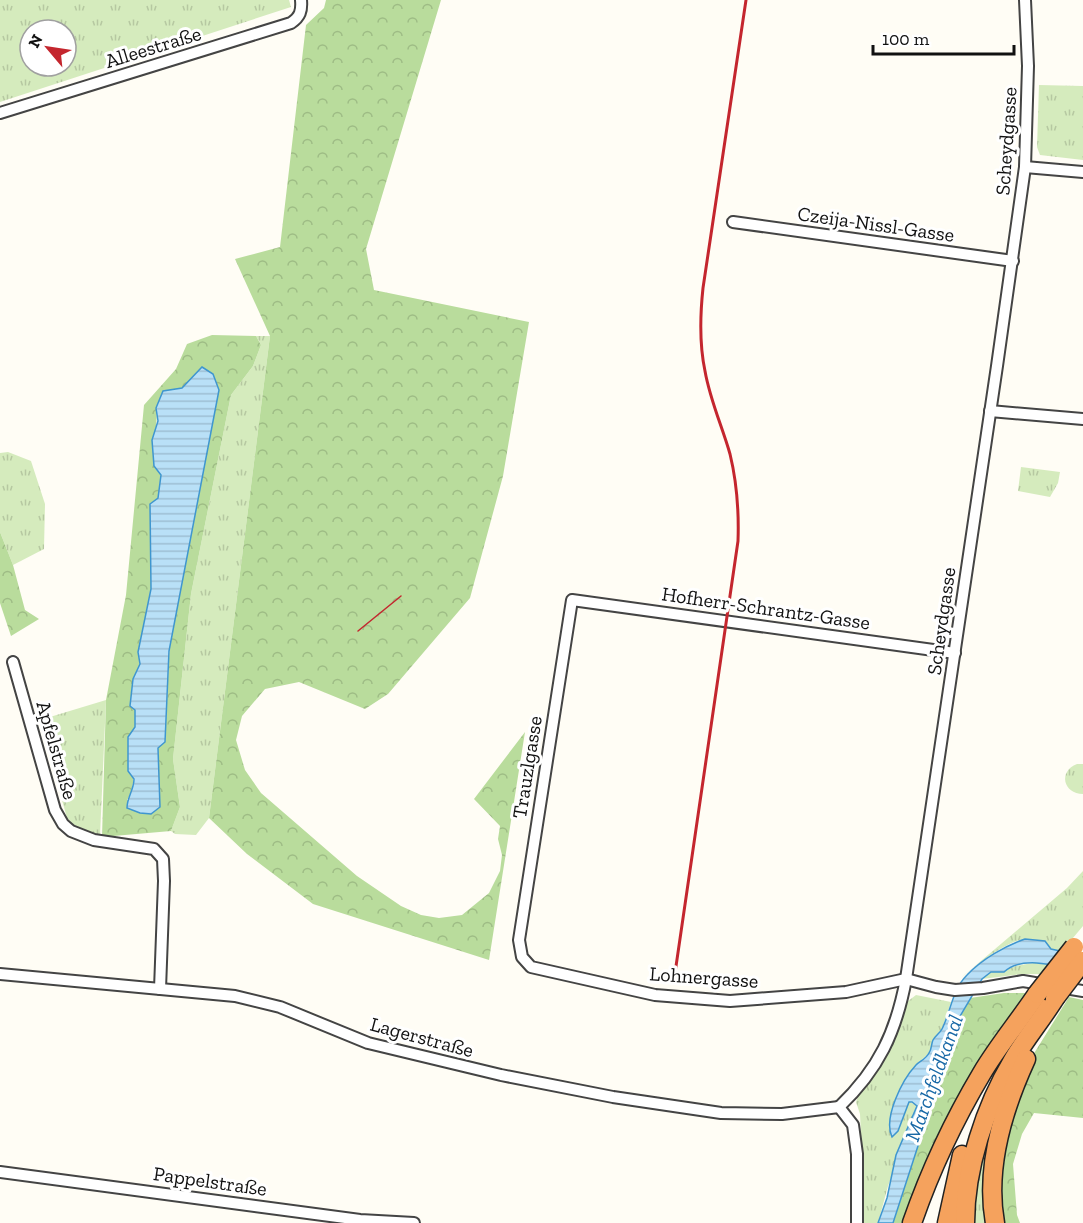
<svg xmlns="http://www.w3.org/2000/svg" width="1083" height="1223" viewBox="0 0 1083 1223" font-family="'Zilla Slab',serif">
<defs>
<pattern id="grass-tufts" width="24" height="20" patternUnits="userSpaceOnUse" patternTransform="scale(1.5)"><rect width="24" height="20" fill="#d5ebbd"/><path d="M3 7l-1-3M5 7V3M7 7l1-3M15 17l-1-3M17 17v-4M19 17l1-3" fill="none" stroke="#b6c8a1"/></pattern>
<pattern id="forest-crowns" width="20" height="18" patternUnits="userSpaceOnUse" patternTransform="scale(1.5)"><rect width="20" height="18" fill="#b9dc9c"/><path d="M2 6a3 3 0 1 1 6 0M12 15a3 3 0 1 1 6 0" fill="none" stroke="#9ebc85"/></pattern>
<pattern id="water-rules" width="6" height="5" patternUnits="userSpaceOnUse" patternTransform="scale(1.5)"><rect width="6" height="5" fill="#b9e0f7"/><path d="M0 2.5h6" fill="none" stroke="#9ebfd3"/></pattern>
</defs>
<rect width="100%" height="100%" fill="#fffdf5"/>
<!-- grass -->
<g fill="url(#grass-tufts)" fill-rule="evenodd">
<path d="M 0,0 L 289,0 L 291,7 L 0,102 ZM 30,30 L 66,30 L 66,66 L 30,66 Z"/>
<path d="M 1039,85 L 1083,86 L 1083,160 L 1040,155 L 1037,147 Z"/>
<path d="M 256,336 L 270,336 L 209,818 L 196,835 L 175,834 L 171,831 L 180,807 L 173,759 L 191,594 L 231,395 L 253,366 L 261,345 Z"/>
<path d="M 8,452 L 31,461 L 45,504 L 44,549 L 13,565 L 0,532 L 0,453 Z"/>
<path d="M 1021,467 L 1060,472 L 1058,483 L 1050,497 L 1018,491 Z"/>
<path d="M 106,700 L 100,836 L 75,826 L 67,818 L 40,720 Z"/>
<path d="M 1077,764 L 1083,764 L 1083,794 C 1063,794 1058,771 1077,764 Z"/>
<path d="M 1083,871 L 1083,926 L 1062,951 L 1051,949 L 1045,941 C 1039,941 1031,939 1025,939 C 1007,941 976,965 962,977 L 1067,888 Z"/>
<path d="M 1041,962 L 1048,965 L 1041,974 L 1022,974 L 982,979 L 991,972 L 1004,972 C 1014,964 1029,964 1041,962 Z"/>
<path d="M 916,995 L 951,1002 L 942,1029 L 933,1039 L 931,1051 L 915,1066 L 910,1075 L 898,1131 L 909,1102 L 917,1105 L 916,1112 L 888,1186 L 878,1223 L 862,1223 L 862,1153 L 860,1114 L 856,1102 L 860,1091 L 887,1053 L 907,1002 Z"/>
<path d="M 1008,1080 L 990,1223 L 975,1223 L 973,1207 L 986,1137 Z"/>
</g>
<!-- forest -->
<g fill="url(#forest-crowns)" fill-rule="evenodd">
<path d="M 326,0 L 441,0 L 366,249 L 374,290 L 529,322 L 503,476 L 470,598 L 388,694 L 365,709 L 299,682 L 265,689 L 242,716 L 236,740 L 245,770 L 261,793 L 357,876 L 401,906 L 421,915 L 439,918 L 462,915 L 489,893 L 500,871 L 502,855 L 498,839 L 500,826 L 474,799 L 525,732 L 489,960 L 313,904 L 247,854 L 209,818 L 270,336 L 235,259 L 280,247 L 306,25 L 324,8 Z"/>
<path d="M 212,335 L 256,336 L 261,345 L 253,366 L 231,395 L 191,594 L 173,759 L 180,807 L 171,831 L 102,837 L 106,700 L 126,595 L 144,405 L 176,369 L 187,344 ZM 182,388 L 165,742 L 158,748 L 160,807 L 127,800 C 139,781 131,758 128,737 L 135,727 L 135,710 L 130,705 L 133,679 L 140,664 L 138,652 L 151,589 L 150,504 L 158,498 L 161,474 C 144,453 160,432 156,408 Z"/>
<path d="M 0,532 L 13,565 L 25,610 L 39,619 L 11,636 L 0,603 Z"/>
<path d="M 1004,993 L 1027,993 L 906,1223 L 893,1223 L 941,1075 L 956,1023 L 970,998 Z"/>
<path d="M 1069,997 L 1083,1000 L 1083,1118 L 1034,1113 L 1022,1134 L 1013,1164 L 1017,1215 L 1020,1223 L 1002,1223 L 1000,1189 L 1005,1146 L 1016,1105 L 1033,1055 Z"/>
</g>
<!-- water -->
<g fill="url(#water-rules)" stroke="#3f96cf" stroke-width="1.5">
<path d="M 202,367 L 213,374 L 219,390 L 169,651 L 165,742 L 158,748 L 160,807 L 151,814 L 140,813 L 127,808 C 127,797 134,790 134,779 L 128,771 L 128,737 L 135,727 L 135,710 L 130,706 L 133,679 L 140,664 L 138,652 L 151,589 L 150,504 L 158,498 L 161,475 L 154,466 L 152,440 L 158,421 L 156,408 L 163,391 L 182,388 Z"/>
<path d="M 1025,939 L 1045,941 L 1051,949 L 1083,956 L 1083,972 C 1061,967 1023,954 1004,972 L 991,972 L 982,979 L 956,1023 L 941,1075 L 893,1223 L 878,1223 L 887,1198 L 896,1155 L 917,1106 L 912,1102 L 909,1102 L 898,1131 L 892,1137 C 883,1118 902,1080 916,1065 C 920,1061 926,1059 929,1053 C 932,1049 931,1044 933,1040 C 935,1036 940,1033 942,1029 C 951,1011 952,990 967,975 C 982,959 1005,946 1025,939 Z"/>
</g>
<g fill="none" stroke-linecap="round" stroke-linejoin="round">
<defs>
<g id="minor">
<path d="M 0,113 L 291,23 C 300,17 302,11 301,0"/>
<path d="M 1025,167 L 1083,172"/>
<path d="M 733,222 L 1013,261"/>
<path d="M 990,411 L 1083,419"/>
<path d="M 955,653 L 572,600 L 519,940 L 522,957 L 531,967 L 655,995 L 730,1001 L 846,992 L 906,979 L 936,987 L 955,990 L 983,988 L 1023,981 L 1083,991"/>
<path d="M 13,662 L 55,810 L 63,824 L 71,831 L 94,840 L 154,849 L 163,859 L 164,881 L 160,989"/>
<path d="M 0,974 L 235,996 L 280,1007 L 368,1043 L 501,1075 L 613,1097 L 721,1113 L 782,1114 L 839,1107"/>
<path d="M 839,1107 C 879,1069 896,1032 906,979 L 997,366 L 1025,167 L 1028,66 L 1025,0"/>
<path d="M 839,1107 L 853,1125 L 857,1154 L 857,1223"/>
<path d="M 0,1172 L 360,1220 L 414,1223"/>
</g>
<g id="motorway">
<path d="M 912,1223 C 930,1171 954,1120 982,1073 C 998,1046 1019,1021 1037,994"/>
<path d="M 947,1223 L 962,1155"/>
<path d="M 965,1223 C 965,1168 985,1107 1013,1060 C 1026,1038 1042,1019 1055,998"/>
<path d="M 995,1223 C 985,1168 1003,1109 1026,1059"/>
</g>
</defs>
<!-- minor casing -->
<use href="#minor" stroke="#444" stroke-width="14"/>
<!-- motorway casing -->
<use href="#motorway" stroke="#222" stroke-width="21"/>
<!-- minor -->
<use href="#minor" stroke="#fff" stroke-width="10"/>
<!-- motorway -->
<use href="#motorway" stroke="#f5a25d" stroke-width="18"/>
<!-- tram -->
<path stroke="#c4262e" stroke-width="1.5" d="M 358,631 L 401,596"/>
<!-- rail -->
<path stroke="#c4262e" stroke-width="3" d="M 674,980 L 738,541 C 739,512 737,483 730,454 C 722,426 710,400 705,371 C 699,343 700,316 703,288 L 746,0"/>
<defs>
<g id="motorway-bridge">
<path d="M 1037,994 L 1074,947"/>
<path d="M 1055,998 L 1083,961"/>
</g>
</defs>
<!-- motorway-bridge casing -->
<use href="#motorway-bridge" stroke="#222" stroke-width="21" stroke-linecap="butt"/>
<!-- motorway-bridge -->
<use href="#motorway-bridge" stroke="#f5a25d" stroke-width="18"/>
</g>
<g text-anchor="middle" stroke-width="6" stroke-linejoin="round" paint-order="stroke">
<!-- street labels -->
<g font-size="20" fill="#111" stroke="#fff">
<text transform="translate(153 47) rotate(-17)" y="7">Alleestraße</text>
<text transform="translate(1006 141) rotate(-86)" y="7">Scheydgasse</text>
<text transform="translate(876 224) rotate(8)" y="7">Czeija-Nissl-Gasse</text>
<text transform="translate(766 608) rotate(8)" y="7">Hofherr-Schrantz-Gasse</text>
<text transform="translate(941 621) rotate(-82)" y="7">Scheydgasse</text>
<text transform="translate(57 750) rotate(74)" y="7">Apfelstraße</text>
<text transform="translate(527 767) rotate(-81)" y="7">Trauzlgasse</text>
<text transform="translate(704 977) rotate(4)" y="7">Lohnergasse</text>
<text transform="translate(422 1037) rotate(15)" y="7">Lagerstraße</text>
<text transform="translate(210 1181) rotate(8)" y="7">Pappelstraße</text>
</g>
<!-- water labels -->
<g font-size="21" font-style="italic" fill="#1768a6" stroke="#fff">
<text transform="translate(934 1078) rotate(-70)" y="7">Marchfeldkanal</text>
</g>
</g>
<!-- north arrow -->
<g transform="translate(48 48) rotate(299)"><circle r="28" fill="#ffffff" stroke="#a0a0a0" stroke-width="1.5"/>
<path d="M0-4.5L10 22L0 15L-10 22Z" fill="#c4262e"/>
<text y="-9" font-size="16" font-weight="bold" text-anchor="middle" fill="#111111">N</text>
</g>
<!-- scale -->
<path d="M873 45v9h141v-9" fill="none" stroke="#111111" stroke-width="3"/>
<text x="882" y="45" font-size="18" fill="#111111" stroke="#ffffff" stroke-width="4.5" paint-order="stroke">100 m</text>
</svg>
